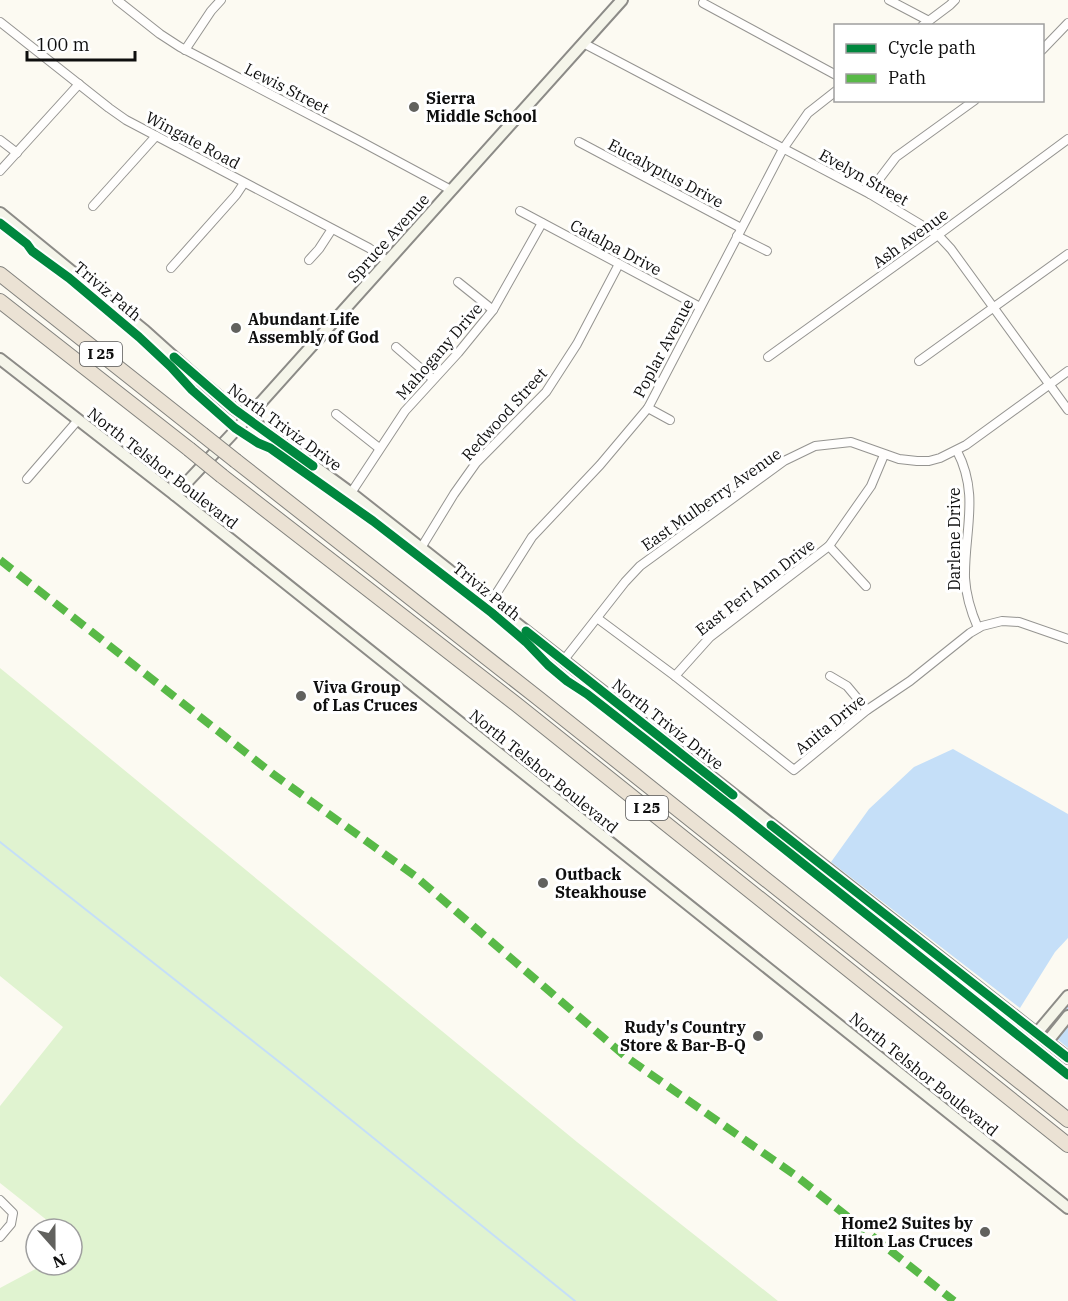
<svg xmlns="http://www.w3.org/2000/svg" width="1068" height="1301" viewBox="0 0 1068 1301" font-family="'IBM Plex Serif',serif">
<rect width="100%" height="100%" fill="#fcfaf2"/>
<!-- green -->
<path fill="#e0f3d0" d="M 0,668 L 577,1142 L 778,1301 L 0,1301 L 0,1288 L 43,1265 L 72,1265 L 72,1229 L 58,1229 L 0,1183 L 0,1106 L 63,1027 L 0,976 Z"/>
<!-- water -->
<g fill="#c5dff8">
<path d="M 953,749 L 1068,814 L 1068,938 L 1055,952 L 1020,1008 L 831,862 L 869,809 L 914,767 Z"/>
<path d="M 1068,1005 L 1068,1048 L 1046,1030 Z"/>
</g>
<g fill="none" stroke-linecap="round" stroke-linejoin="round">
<!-- stream -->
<path stroke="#c5dff8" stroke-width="2" d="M 0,842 L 287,1068 L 575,1301"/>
<defs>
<g id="street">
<path d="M 117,0 L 160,34 L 180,47 L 358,140 L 451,190"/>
<path d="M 889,0 L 929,21"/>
<path d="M 703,3 L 836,75"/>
<path d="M 0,22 L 109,108 L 126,120 L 369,248 L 387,261"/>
<path d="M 922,26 L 950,5 L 955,0"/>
<path d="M 583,43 L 870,194 L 938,235 L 951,249 L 1068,410"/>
<path d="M 185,50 L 211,11 L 221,0"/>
<path d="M 1042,50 L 1068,23"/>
<path d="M 0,140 L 17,153"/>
<path d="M 579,142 L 741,228"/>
<path d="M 0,171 L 79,84"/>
<path d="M 870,194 L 880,178 L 896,157 L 975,100"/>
<path d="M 93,206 L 156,136"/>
<path d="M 520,211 L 700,307"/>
<path d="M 737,236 L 767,251"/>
<path d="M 309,260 L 319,249 L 332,229"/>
<path d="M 171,268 L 236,195 L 244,183"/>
<path d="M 458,282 L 493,310"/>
<path d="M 396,347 L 433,379"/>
<path d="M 768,357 L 938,235 L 1068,139"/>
<path d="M 919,361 L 1068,254"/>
<path d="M 648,408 L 670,420"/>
<path d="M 336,414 L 379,448"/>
<path d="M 957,451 C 980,495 964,532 965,578 C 966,596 971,612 978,628"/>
<path d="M 27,479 L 78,420"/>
<path d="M 351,493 L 405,411 L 458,353 L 493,310 L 542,223"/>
<path d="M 829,546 L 866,586"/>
<path d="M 421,548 L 454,494 L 476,463 L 546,392 L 577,344 L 619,264"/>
<path d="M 491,602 L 532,537 L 600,465 L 648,408 L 783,149 L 808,113 L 836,91"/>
<path d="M 597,618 L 675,676 L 794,770 L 867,710 L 910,681 L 970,633 L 982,626 L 1002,621 L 1019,622 L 1068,639"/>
<path d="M 563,661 L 625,582 L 640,566 L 784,461 L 815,446 L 851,442 L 899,459 L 917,461 L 929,461 L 940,458 L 966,445 L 1068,371"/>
<path d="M 675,676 L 710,637 L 829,546 L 871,486 L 884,455"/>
<path d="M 830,676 L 847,686 L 867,710"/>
<path d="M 0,1200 L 13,1213 L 11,1224 L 0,1237"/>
</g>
<g id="secondary">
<path d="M 0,213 L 145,331 L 204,384 L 234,409 L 254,422 L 351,493 L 421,548 L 1068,1058"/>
<path d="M 0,359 L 175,495 L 1068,1208"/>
<path d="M 175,495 L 247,418 L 622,0"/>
<path d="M 1036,1034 L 1068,996"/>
<path d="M 1047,1042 L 1068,1016"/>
</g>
<g id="highway">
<path d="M 0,274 L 202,434"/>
<path d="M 0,301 L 189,449"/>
<path d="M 236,461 L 538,698 L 1068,1120"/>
<path d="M 222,476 L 516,704 L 1068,1145"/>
</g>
</defs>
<!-- street casing -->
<use href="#street" stroke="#959491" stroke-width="10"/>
<!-- secondary casing -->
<use href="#secondary" stroke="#8c8b87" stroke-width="14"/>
<!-- highway casing -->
<use href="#highway" stroke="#82827e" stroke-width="16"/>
<!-- street -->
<use href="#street" stroke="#fffefd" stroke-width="8"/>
<!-- secondary -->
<use href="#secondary" stroke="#f5f5ea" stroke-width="10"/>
<!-- highway -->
<use href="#highway" stroke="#ebe2d4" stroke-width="14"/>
<defs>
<g id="highway-bridge">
<path d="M 202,434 L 236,461"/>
<path d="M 189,449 L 222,476"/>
</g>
</defs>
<!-- highway-bridge casing -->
<use href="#highway-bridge" stroke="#82827e" stroke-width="16" stroke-linecap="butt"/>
<!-- highway-bridge -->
<use href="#highway-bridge" stroke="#ebe2d4" stroke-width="14"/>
<!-- quiet -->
<path stroke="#58b947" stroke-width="8" stroke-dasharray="15 8" stroke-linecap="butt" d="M 0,560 L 273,774 L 415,876 L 626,1057 L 795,1175 L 954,1301"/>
<defs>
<g id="cycleway">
<path d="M 0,223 L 27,244 L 32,251 L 69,278 L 139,337 L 171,367 L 192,390 L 235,428 L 258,443 L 270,448 L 373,521 L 492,613 L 526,642 L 548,665 L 567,681 L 587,694 L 737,811 L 1068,1075"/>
<path d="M 174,357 L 234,409 L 313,466"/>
<path d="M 526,631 L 733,795"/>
<path d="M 771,825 L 1068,1058"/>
</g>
</defs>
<!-- cycleway casing -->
<use href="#cycleway" stroke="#fff" stroke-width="13"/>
<!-- cycleway -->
<use href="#cycleway" stroke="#00873e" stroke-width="9"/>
</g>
<!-- markers -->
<g fill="#61615e" stroke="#fff" stroke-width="2">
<circle cx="414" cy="107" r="6"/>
<circle cx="236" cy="328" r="6"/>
<circle cx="301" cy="696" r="6"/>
<circle cx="543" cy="883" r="6"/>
<circle cx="758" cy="1036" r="6"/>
<circle cx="985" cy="1232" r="6"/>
</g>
<g text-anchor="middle" stroke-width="6" stroke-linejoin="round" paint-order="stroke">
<!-- shield labels -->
<g fill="#fff" stroke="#565656" stroke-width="1.5">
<rect x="80" y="342" width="42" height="24" rx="4.5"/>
<rect x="626" y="796" width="42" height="24" rx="4.5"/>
</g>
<g font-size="15" font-weight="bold" fill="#0e0e0e">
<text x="101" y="359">I 25</text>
<text x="647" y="813">I 25</text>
</g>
<!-- street labels -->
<g font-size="16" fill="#0e0e0e" stroke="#fff">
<text transform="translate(287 88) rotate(27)" y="6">Lewis Street</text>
<text transform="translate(193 140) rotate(28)" y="6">Wingate Road</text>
<text transform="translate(666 173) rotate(28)" y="6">Eucalyptus Drive</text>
<text transform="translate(864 177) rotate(29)" y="6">Evelyn Street</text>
<text transform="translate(388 238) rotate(-48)" y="6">Spruce Avenue</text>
<text transform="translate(910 238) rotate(-36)" y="6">Ash Avenue</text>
<text transform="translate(616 247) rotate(28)" y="6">Catalpa Drive</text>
<text transform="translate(108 291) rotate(40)" y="6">Triviz Path</text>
<text transform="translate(663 348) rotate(-62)" y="6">Poplar Avenue</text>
<text transform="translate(439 351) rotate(-49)" y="6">Mahogany Drive</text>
<text transform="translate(504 414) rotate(-48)" y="6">Redwood Street</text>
<text transform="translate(285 427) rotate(36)" y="6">North Triviz Drive</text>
<text transform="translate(163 468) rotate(38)" y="6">North Telshor Boulevard</text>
<text transform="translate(711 499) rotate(-35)" y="6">East Mulberry Avenue</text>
<text transform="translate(954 539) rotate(-90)" y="6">Darlene Drive</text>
<text transform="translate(755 587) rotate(-38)" y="6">East Peri Ann Drive</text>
<text transform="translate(487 591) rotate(39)" y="6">Triviz Path</text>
<text transform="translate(668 724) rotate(38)" y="6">North Triviz Drive</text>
<text transform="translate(830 724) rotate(-39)" y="6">Anita Drive</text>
<text transform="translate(544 771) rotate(39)" y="6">North Telshor Boulevard</text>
<text transform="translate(924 1074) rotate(39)" y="6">North Telshor Boulevard</text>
</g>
<!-- poi labels -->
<g font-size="16" font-weight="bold" fill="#0e0e0e" stroke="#fff" text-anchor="start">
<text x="426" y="104">Sierra<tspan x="426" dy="18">Middle School</tspan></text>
<text x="248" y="325">Abundant Life<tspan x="248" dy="18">Assembly of God</tspan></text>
<text x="313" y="693">Viva Group<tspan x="313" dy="18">of Las Cruces</tspan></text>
<text x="555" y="880">Outback<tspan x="555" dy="18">Steakhouse</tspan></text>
<text x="746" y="1033" text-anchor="end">Rudy's Country<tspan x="746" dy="18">Store &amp; Bar-B-Q</tspan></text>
<text x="973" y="1229" text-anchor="end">Home2 Suites by<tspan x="973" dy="18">Hilton Las Cruces</tspan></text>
</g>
</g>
<!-- legend -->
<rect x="834" y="24" width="210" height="78" fill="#ffffff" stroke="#9f9f9f" stroke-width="1.5"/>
<rect x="846" y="44" width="30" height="9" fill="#00873e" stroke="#9f9f9f" stroke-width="1.5"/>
<text x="888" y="54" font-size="18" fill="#0e0e0e">Cycle path</text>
<rect x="846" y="74" width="30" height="9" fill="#58b947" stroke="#9f9f9f" stroke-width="1.5"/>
<text x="888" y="84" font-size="18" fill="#0e0e0e">Path</text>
<!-- north arrow -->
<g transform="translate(54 1247) rotate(159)"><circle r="28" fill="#ffffff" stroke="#9f9f9f" stroke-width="1.5"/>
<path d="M0-4.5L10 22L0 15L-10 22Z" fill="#61615e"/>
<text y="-9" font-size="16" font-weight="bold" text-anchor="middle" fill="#0e0e0e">N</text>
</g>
<!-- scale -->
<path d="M27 51v9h108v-9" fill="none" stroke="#0e0e0e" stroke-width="3"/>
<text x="36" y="51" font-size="18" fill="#0e0e0e" stroke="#ffffff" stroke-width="4.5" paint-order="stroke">100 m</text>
</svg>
